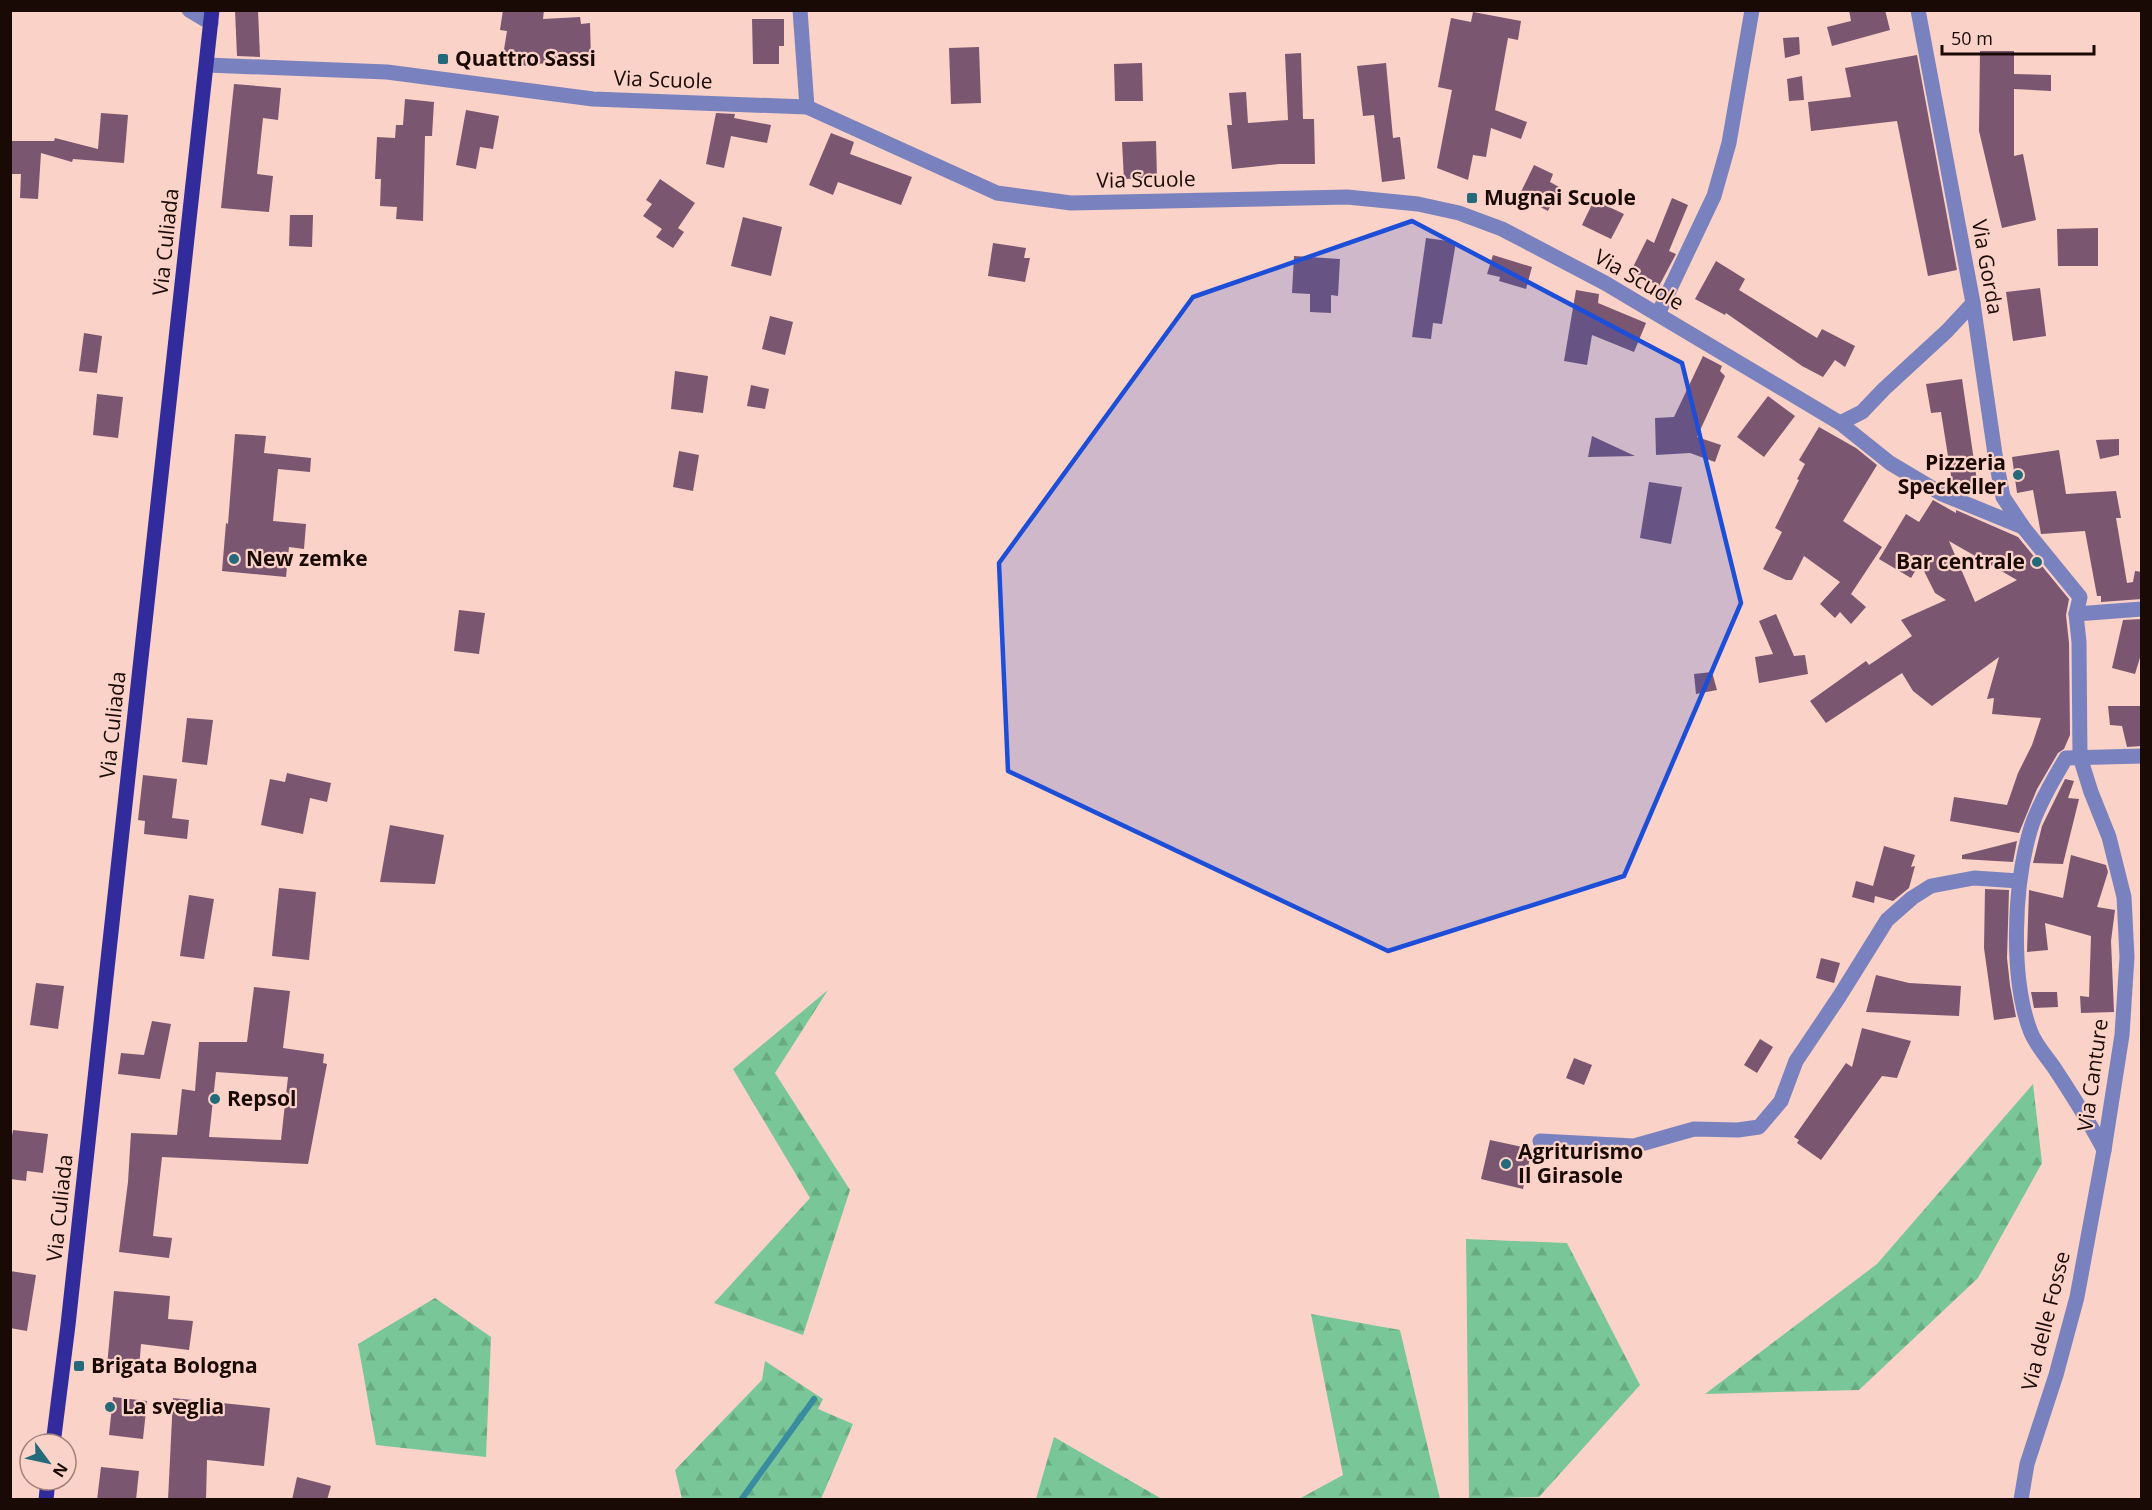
<svg xmlns="http://www.w3.org/2000/svg" width="2152" height="1510" viewBox="0 0 2152 1510" font-family="'Open Sans',sans-serif">
<defs>
<pattern id="forest-firs" width="22" height="20" patternUnits="userSpaceOnUse" patternTransform="scale(1.5)"><rect width="22" height="20" fill="#79c799"/><path d="M5 1l3.5 6h-7zM16 11l3.5 6h-7z" fill="#68aa82"/></pattern>
</defs>
<rect width="100%" height="100%" fill="#fbd2c7"/>
<!-- forest -->
<g fill="url(#forest-firs)">
<path d="M 828,990 L 775,1073 L 850,1190 L 803,1335 L 714,1303 L 810,1198 L 733,1069 Z"/>
<path d="M 2033,1084 L 2042,1163 L 1978,1278 L 1859,1390 L 1705,1394 L 1877,1264 Z"/>
<path d="M 1466,1239 L 1567,1243 L 1640,1385 L 1539,1497 L 1469,1499 Z"/>
<path d="M 435,1298 L 491,1337 L 486,1457 L 376,1445 L 358,1344 Z"/>
<path d="M 1311,1314 L 1400,1330 L 1440,1499 L 1299,1499 L 1343,1475 Z"/>
<path d="M 765,1361 L 823,1399 L 818,1409 L 853,1424 L 821,1499 L 682,1499 L 675,1470 L 762,1380 Z"/>
<path d="M 1054,1437 L 1162,1499 L 1036,1499 Z"/>
</g>
<g fill="none" stroke-linecap="round" stroke-linejoin="round">
<!-- stream -->
<path stroke="#398b9f" stroke-width="6" d="M 741,1500 L 814,1399"/>
</g>
<!-- building -->
<g fill="#7a5670" fill-rule="evenodd">
<path d="M 235,10 L 258,10 L 260,57 L 237,56 Z"/>
<path d="M 503,10 L 544,10 L 543,19 L 580,17 L 581,24 L 590,23 L 591,60 L 535,64 L 535,67 L 502,62 L 507,31 L 500,30 Z"/>
<path d="M 1849,10 L 1885,10 L 1890,30 L 1832,46 L 1827,27 L 1851,21 Z"/>
<path d="M 1473,12 L 1521,21 L 1518,40 L 1508,38 L 1495,110 L 1527,122 L 1521,139 L 1491,128 L 1486,157 L 1473,155 L 1468,180 L 1437,168 L 1452,90 L 1438,87 L 1451,18 L 1471,22 Z"/>
<path d="M 752,19 L 784,19 L 784,46 L 779,46 L 779,64 L 753,64 Z"/>
<path d="M 1799,37 L 1800,54 L 1785,58 L 1783,38 Z"/>
<path d="M 979,47 L 981,103 L 951,104 L 949,48 Z"/>
<path d="M 1980,51 L 2014,51 L 2014,74 L 2051,75 L 2051,91 L 2014,89 L 2014,156 L 2023,154 L 2036,220 L 2002,228 L 1979,131 Z"/>
<path d="M 1301,53 L 1303,119 L 1314,119 L 1315,164 L 1279,164 L 1232,169 L 1227,125 L 1232,125 L 1229,93 L 1246,92 L 1248,123 L 1288,120 L 1285,54 Z"/>
<path d="M 1917,55 L 1957,270 L 1928,276 L 1897,121 L 1811,131 L 1808,102 L 1851,97 L 1845,68 Z"/>
<path d="M 1142,63 L 1143,101 L 1115,101 L 1114,64 Z"/>
<path d="M 1386,63 L 1393,138 L 1400,137 L 1405,179 L 1382,182 L 1374,115 L 1363,116 L 1357,66 Z"/>
<path d="M 1802,76 L 1804,100 L 1789,101 L 1787,79 Z"/>
<path d="M 234,84 L 281,88 L 278,120 L 263,118 L 257,174 L 273,176 L 269,212 L 221,208 Z"/>
<path d="M 405,99 L 434,102 L 432,136 L 425,136 L 423,221 L 396,219 L 397,207 L 380,206 L 381,179 L 375,179 L 377,137 L 395,138 L 396,125 L 403,125 Z"/>
<path d="M 466,110 L 499,116 L 493,149 L 480,147 L 476,169 L 456,165 Z"/>
<path d="M 101,113 L 128,115 L 124,163 L 73,159 L 72,162 L 41,153 L 38,199 L 20,198 L 21,174 L 10,174 L 10,141 L 54,141 L 55,138 L 98,149 Z"/>
<path d="M 716,113 L 735,114 L 734,118 L 771,125 L 767,143 L 731,136 L 724,168 L 706,164 Z"/>
<path d="M 831,133 L 854,142 L 850,154 L 912,177 L 901,205 L 838,182 L 833,195 L 809,185 Z"/>
<path d="M 1156,141 L 1157,178 L 1124,179 L 1122,142 Z"/>
<path d="M 1534,165 L 1553,174 L 1550,182 L 1559,187 L 1548,211 L 1519,196 Z"/>
<path d="M 660,179 L 695,203 L 678,228 L 684,232 L 673,248 L 656,237 L 662,229 L 643,216 L 652,204 L 646,200 Z"/>
<path d="M 1672,198 L 1688,205 L 1669,251 L 1676,254 L 1659,286 L 1631,271 L 1647,239 L 1654,243 Z"/>
<path d="M 1594,200 L 1624,214 L 1611,239 L 1582,225 Z"/>
<path d="M 290,215 L 313,215 L 312,247 L 289,246 Z"/>
<path d="M 743,217 L 782,227 L 771,276 L 731,266 Z"/>
<path d="M 2098,228 L 2098,266 L 2058,266 L 2057,229 Z"/>
<path d="M 1426,238 L 1456,242 L 1442,324 L 1433,323 L 1431,339 L 1412,337 Z"/>
<path d="M 993,243 L 1026,248 L 1024,258 L 1030,258 L 1025,282 L 988,276 Z"/>
<path d="M 1493,255 L 1532,267 L 1526,289 L 1499,281 L 1500,277 L 1487,274 Z"/>
<path d="M 1294,256 L 1340,259 L 1338,296 L 1331,295 L 1331,313 L 1310,312 L 1310,294 L 1292,293 Z"/>
<path d="M 1716,261 L 1745,279 L 1739,290 L 1817,338 L 1822,329 L 1855,346 L 1845,367 L 1835,360 L 1823,377 L 1802,366 L 1726,313 L 1725,315 L 1695,299 Z"/>
<path d="M 2040,288 L 2046,336 L 2013,341 L 2006,292 Z"/>
<path d="M 1576,290 L 1599,294 L 1598,303 L 1646,323 L 1634,352 L 1592,335 L 1587,365 L 1564,361 Z"/>
<path d="M 770,316 L 793,322 L 785,355 L 762,349 Z"/>
<path d="M 84,333 L 102,336 L 97,373 L 79,371 Z"/>
<path d="M 1703,356 L 1722,366 L 1720,371 L 1725,376 L 1697,437 L 1721,445 L 1715,462 L 1690,453 L 1656,455 L 1655,418 L 1674,417 Z"/>
<path d="M 675,371 L 708,376 L 703,413 L 671,409 Z"/>
<path d="M 1962,379 L 1978,488 L 1959,491 L 1953,488 L 1941,412 L 1931,413 L 1926,384 Z"/>
<path d="M 751,385 L 769,389 L 765,409 L 747,406 Z"/>
<path d="M 97,394 L 123,397 L 118,438 L 93,435 Z"/>
<path d="M 1768,396 L 1795,416 L 1764,457 L 1737,437 Z"/>
<path d="M 1819,427 L 1856,448 L 1877,465 L 1843,521 L 1882,547 L 1851,594 L 1866,607 L 1851,624 L 1840,612 L 1835,618 L 1820,604 L 1840,582 L 1804,556 L 1792,580 L 1786,580 L 1763,569 L 1782,532 L 1775,528 L 1799,480 L 1797,479 L 1805,464 L 1799,460 Z"/>
<path d="M 235,434 L 266,436 L 264,453 L 311,458 L 310,472 L 278,469 L 273,521 L 306,524 L 304,549 L 289,547 L 286,577 L 222,571 L 226,523 L 228,524 Z"/>
<path d="M 1592,436 L 1635,456 L 1588,457 Z"/>
<path d="M 2119,439 L 2119,455 L 2100,459 L 2096,440 Z"/>
<path d="M 2059,450 L 2066,494 L 2116,491 L 2121,518 L 2116,518 L 2127,583 L 2133,582 L 2135,571 L 2142,572 L 2142,599 L 2101,602 L 2101,596 L 2097,596 L 2085,531 L 2041,534 L 2033,490 L 2017,493 L 2012,457 Z"/>
<path d="M 679,451 L 699,455 L 693,491 L 673,487 Z"/>
<path d="M 1649,482 L 1682,487 L 1671,544 L 1640,538 Z"/>
<path d="M 1933,500 L 1956,513 L 1956,510 L 2018,537 L 2069,599 L 2066,615 L 2069,643 L 2070,735 L 2064,749 L 2058,753 L 2037,789 L 2019,833 L 1950,821 L 1954,797 L 2007,805 L 2018,773 L 2032,745 L 2041,718 L 1992,714 L 1994,698 L 1987,699 L 1999,657 L 1932,706 L 1913,691 L 1902,673 L 1826,723 L 1810,701 L 1866,661 L 1869,665 L 1912,636 L 1901,620 L 1946,600 L 1935,593 L 1920,563 L 1911,578 L 1879,559 L 1906,514 L 1919,522 ZM 1949,541 L 2017,580 L 1975,602 Z"/>
<path d="M 459,610 L 485,613 L 479,654 L 454,651 Z"/>
<path d="M 1776,614 L 1794,656 L 1805,655 L 1808,674 L 1759,683 L 1755,657 L 1773,654 L 1759,621 Z"/>
<path d="M 2142,619 L 2142,651 L 2135,674 L 2112,668 L 2123,620 Z"/>
<path d="M 1712,672 L 1717,690 L 1696,694 L 1694,674 Z"/>
<path d="M 2108,706 L 2142,706 L 2142,746 L 2127,747 L 2122,726 L 2110,725 Z"/>
<path d="M 187,718 L 213,720 L 207,765 L 182,762 Z"/>
<path d="M 287,773 L 331,783 L 327,802 L 310,798 L 303,834 L 261,825 L 270,779 L 285,782 Z"/>
<path d="M 143,775 L 177,779 L 172,818 L 189,820 L 187,839 L 144,834 L 145,821 L 138,820 Z"/>
<path d="M 2065,779 L 2074,781 L 2068,798 L 2079,799 L 2063,864 L 2033,863 L 2042,826 Z"/>
<path d="M 390,825 L 444,835 L 435,884 L 380,882 Z"/>
<path d="M 2017,841 L 2013,862 L 1962,859 L 1962,855 Z"/>
<path d="M 1884,846 L 1915,855 L 1911,867 L 1915,866 L 1909,888 L 1893,901 L 1875,896 L 1874,903 L 1852,897 L 1856,881 L 1873,886 Z"/>
<path d="M 2071,855 L 2106,865 L 2108,872 L 2097,907 L 2115,910 L 2111,941 L 2114,1012 L 2081,1013 L 2080,996 L 2089,997 L 2091,936 L 2045,923 L 2048,950 L 2027,952 L 2029,890 L 2063,898 Z"/>
<path d="M 279,888 L 316,892 L 309,960 L 272,956 Z"/>
<path d="M 1985,889 L 2009,890 L 2007,958 L 2010,985 L 2016,1017 L 1994,1020 L 1984,948 Z"/>
<path d="M 189,895 L 214,899 L 204,959 L 180,956 Z"/>
<path d="M 1821,958 L 1840,963 L 1834,983 L 1816,978 Z"/>
<path d="M 1876,975 L 1909,983 L 1961,986 L 1959,1016 L 1866,1012 Z"/>
<path d="M 36,983 L 64,986 L 58,1029 L 30,1025 Z"/>
<path d="M 254,987 L 290,991 L 283,1048 L 324,1054 L 323,1063 L 327,1064 L 308,1164 L 162,1157 L 153,1236 L 172,1238 L 169,1258 L 119,1252 L 128,1182 L 131,1133 L 177,1135 L 182,1089 L 195,1091 L 199,1042 L 247,1042 ZM 216,1072 L 288,1077 L 281,1140 L 209,1137 Z"/>
<path d="M 2031,992 L 2057,992 L 2058,1007 L 2034,1008 Z"/>
<path d="M 152,1021 L 171,1024 L 160,1079 L 118,1074 L 121,1053 L 144,1055 Z"/>
<path d="M 1862,1028 L 1911,1041 L 1897,1078 L 1882,1076 L 1821,1160 L 1797,1143 L 1799,1140 L 1794,1137 L 1846,1063 L 1852,1067 Z"/>
<path d="M 1760,1039 L 1773,1047 L 1757,1073 L 1744,1065 Z"/>
<path d="M 1574,1058 L 1592,1065 L 1584,1085 L 1566,1078 Z"/>
<path d="M 13,1130 L 48,1134 L 43,1173 L 27,1171 L 26,1181 L 10,1179 L 10,1147 Z"/>
<path d="M 1490,1140 L 1532,1149 L 1523,1189 L 1481,1179 Z"/>
<path d="M 10,1271 L 36,1275 L 27,1331 L 10,1328 Z"/>
<path d="M 114,1291 L 170,1296 L 168,1319 L 193,1321 L 189,1350 L 141,1344 L 139,1369 L 107,1366 Z"/>
<path d="M 113,1397 L 147,1401 L 143,1439 L 109,1435 Z"/>
<path d="M 173,1398 L 270,1408 L 264,1466 L 207,1460 L 206,1500 L 168,1500 Z"/>
<path d="M 101,1467 L 139,1471 L 136,1500 L 97,1500 Z"/>
<path d="M 297,1477 L 331,1486 L 327,1500 L 292,1500 Z"/>
</g>
<g fill="none" stroke-linecap="round" stroke-linejoin="round">
<!-- street -->
<g stroke="#7982be" stroke-width="15">
<path d="M 189,10 L 211,23"/>
<path d="M 800,10 L 807,107"/>
<path d="M 1918,10 L 1973,303 L 1996,461 L 2003,497 L 2023,527 L 2080,597 L 2076,614 L 2079,642 L 2080,757 L 2091,792 L 2109,837 L 2124,897 L 2127,957 L 2122,1035 L 2104,1150 L 2077,1297 L 2056,1375 L 2027,1464 L 2021,1500"/>
<path d="M 207,65 L 387,72 L 593,99 L 807,107 L 997,193 L 1071,203 L 1347,197 L 1418,204 L 1459,213 L 1502,229 L 1605,283 L 1840,423 L 1890,463 L 1942,494 L 2023,527"/>
<path d="M 1658,314 L 1714,196 L 1729,143 L 1752,10"/>
<path d="M 1840,423 L 1862,412 L 1884,389 L 1947,331 L 1973,303"/>
<path d="M 2076,614 L 2142,609"/>
<path d="M 1540,1141 L 1634,1146 L 1694,1129 L 1738,1130 L 1759,1127 L 1781,1101 L 1796,1061 L 1839,997 L 1887,920 L 1912,898 L 1931,886 L 1974,878 L 2019,881"/>
<path d="M 2104,1150 C 2090,1123 2074,1098 2057,1072 C 2049,1059 2035,1045 2030,1030 C 2010,976 2014,886 2030,831 C 2036,809 2054,778 2066,758 L 2142,756"/>
</g>
<!-- primary -->
<g stroke="#322b9b" stroke-width="15">
<path d="M 53,1444 L 68,1325 L 212,10"/>
<path d="M 46,1500 L 48,1480"/>
</g>
</g>
<!-- marked area -->
<path fill="#1d4ed8" fill-opacity="0.2" stroke="#1d4ed8" stroke-width="4.5" stroke-linejoin="round" d="M 1412,221 L 1682,363 L 1741,603 L 1624,876 L 1388,951 L 1008,771 L 999,563 L 1193,297 Z"/>
<!-- markers -->
<g fill="#256a7a" stroke="#fbd2c7" stroke-width="2">
<rect x="437" y="53" width="12" height="12" rx="3"/>
<rect x="1466" y="192" width="12" height="12" rx="3"/>
<circle cx="2018" cy="475" r="6"/>
<circle cx="234" cy="559" r="6"/>
<circle cx="2037" cy="562" r="6"/>
<circle cx="215" cy="1099" r="6"/>
<circle cx="1506" cy="1164" r="6"/>
<rect x="73" y="1360" width="12" height="12" rx="3"/>
<circle cx="110" cy="1407" r="6"/>
</g>
<g text-anchor="middle" stroke-width="4.5" stroke-linejoin="round" paint-order="stroke">
<!-- poi labels -->
<g font-size="21" font-weight="bold" fill="#1a0a06" stroke="#fbd2c7" text-anchor="start">
<text x="455" y="66">Quattro Sassi</text>
<text x="1484" y="205">Mugnai Scuole</text>
<text x="2006" y="470" text-anchor="end">Pizzeria<tspan x="2006" dy="24">Speckeller</tspan></text>
<text x="246" y="566">New zemke</text>
<text x="2025" y="569" text-anchor="end">Bar centrale</text>
<text x="227" y="1106">Repsol</text>
<text x="1518" y="1159">Agriturismo<tspan x="1518" dy="24">Il Girasole</tspan></text>
<text x="91" y="1373">Brigata Bologna</text>
<text x="122" y="1414">La sveglia</text>
</g>
<!-- street labels -->
<g font-size="21" fill="#1a0a06" stroke="#fbd2c7">
<text transform="translate(663 80) rotate(2)" y="7">Via Scuole</text>
<text transform="translate(1146 180) rotate(-1)" y="7">Via Scuole</text>
<text transform="translate(166 242) rotate(-84)" y="7">Via Culiada</text>
<text transform="translate(1987 267) rotate(80)" y="7">Via Gorda</text>
<text transform="translate(1639 280) rotate(30)" y="7">Via Scuole</text>
<text transform="translate(113 725) rotate(-84)" y="7">Via Culiada</text>
<text transform="translate(2093 1075) rotate(-82)" y="7">Via Canture</text>
<text transform="translate(60 1208) rotate(-84)" y="7">Via Culiada</text>
<text transform="translate(2046 1321) rotate(-76)" y="7">Via delle Fosse</text>
</g>
</g>
<!-- border -->
<rect width="2152" height="1510" fill="none" stroke="#1a0a06" stroke-width="24"/>
<!-- north arrow -->
<g transform="translate(48 1462) rotate(123)"><circle r="28" fill="#fbd2c7" stroke="#a1827a" stroke-width="1.5"/>
<path d="M0-4.5L10 22L0 15L-10 22Z" fill="#256a7a"/>
<text y="-9" font-size="16" font-weight="bold" text-anchor="middle" fill="#1a0a06">N</text>
</g>
<!-- scale -->
<path d="M1942 45v9h152v-9" fill="none" stroke="#1a0a06" stroke-width="3"/>
<text x="1951" y="45" font-size="18" fill="#1a0a06" stroke="#fbd2c7" stroke-width="4.5" paint-order="stroke">50 m</text>
</svg>
